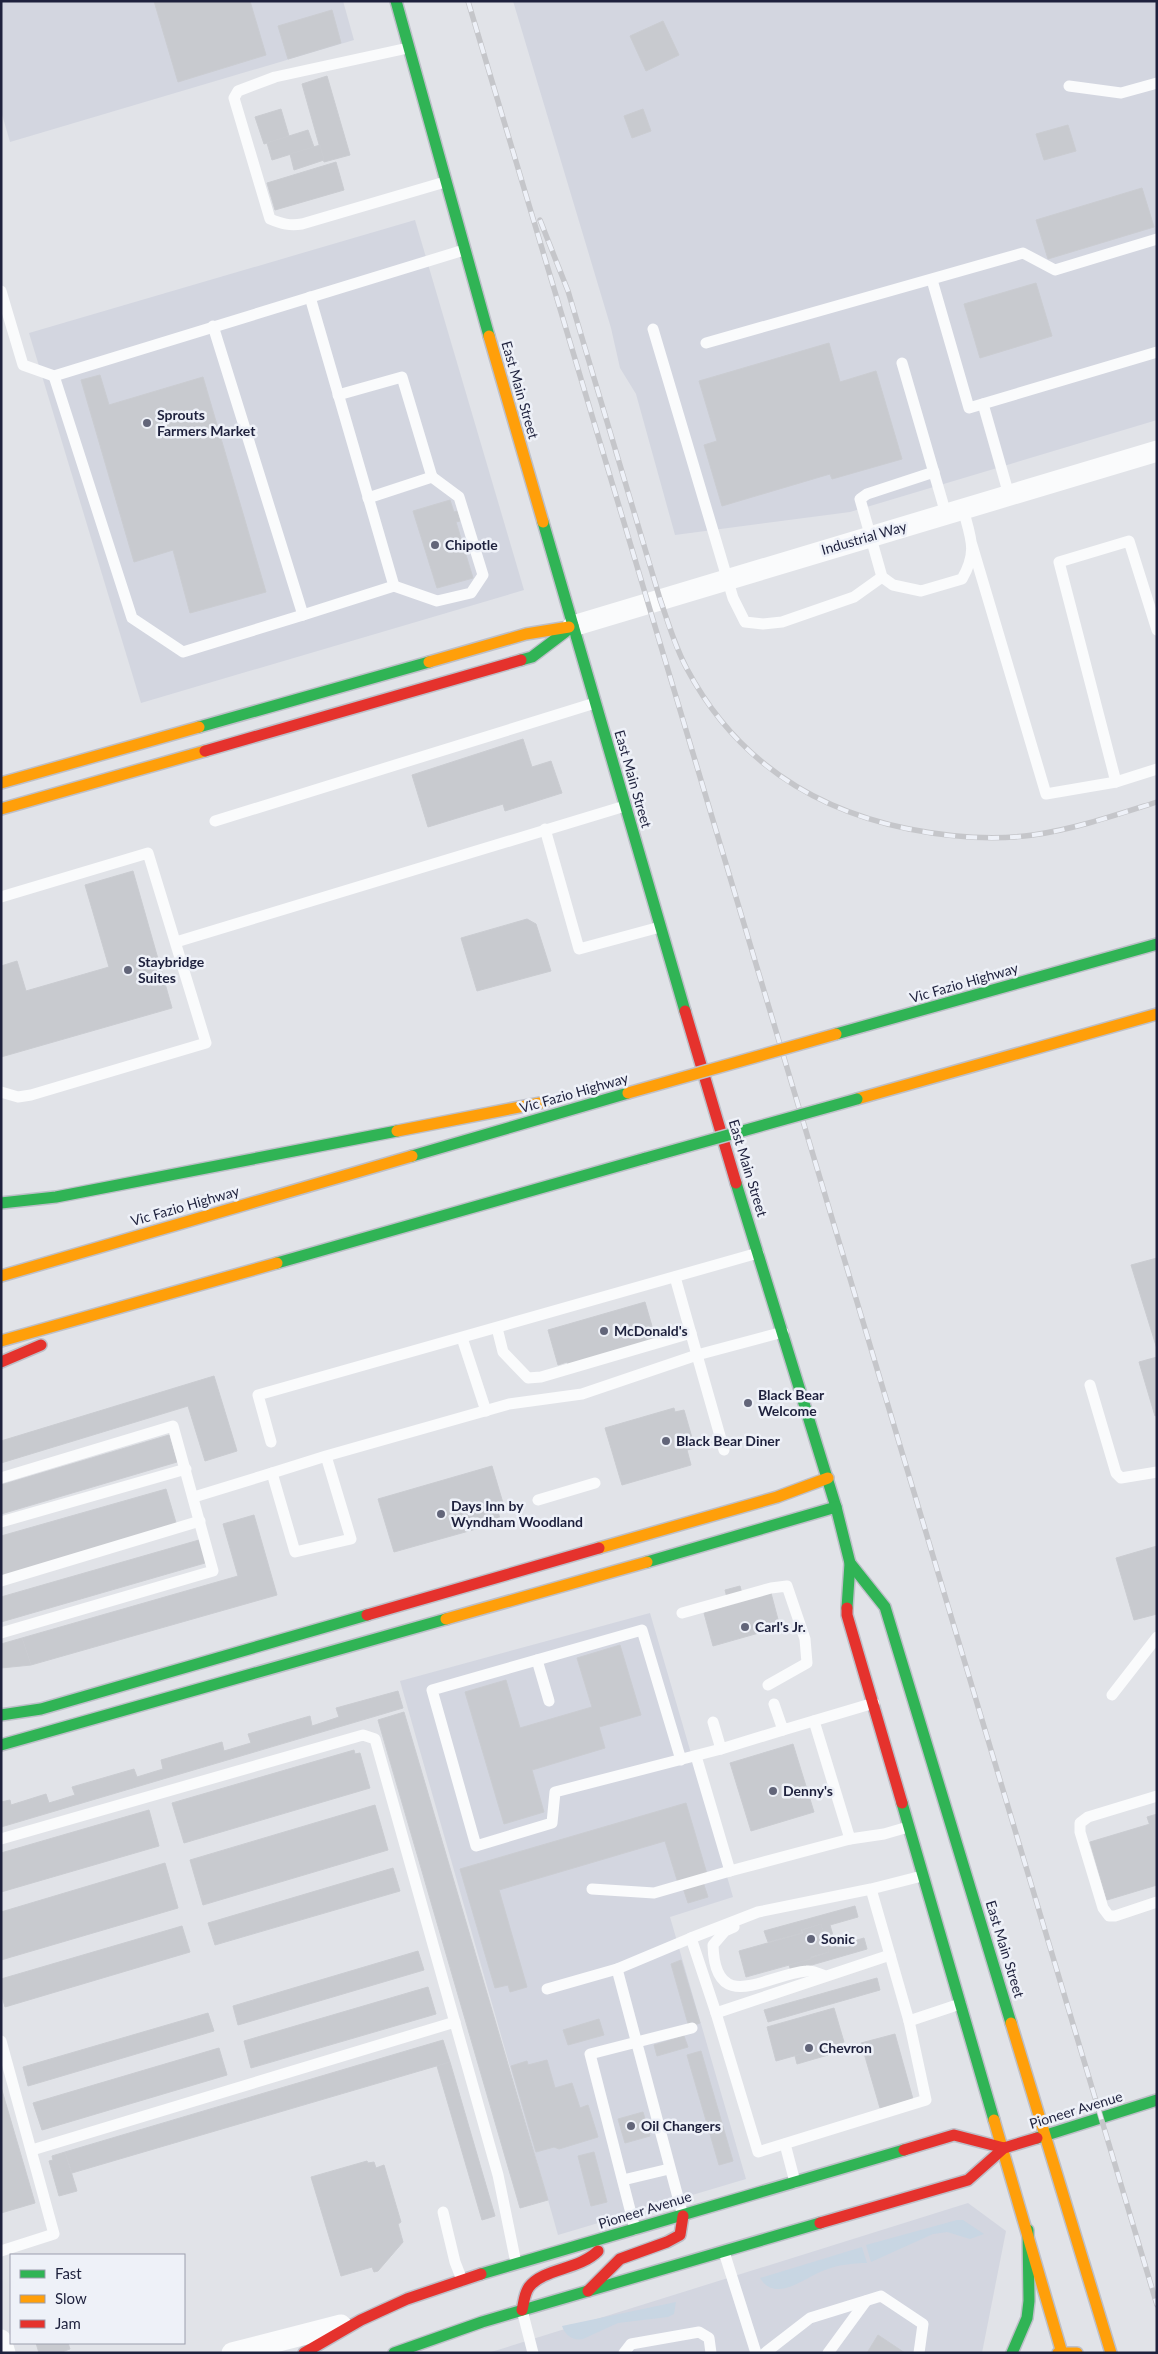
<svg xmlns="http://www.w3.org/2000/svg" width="1158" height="2354" viewBox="0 0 1158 2354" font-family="Lato,sans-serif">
<rect width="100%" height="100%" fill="#e1e3e8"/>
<!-- built -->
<g fill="#d3d6e0">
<path d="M 1,1 L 343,1 L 354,40 L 10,142 L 1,111 Z"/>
<path d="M 513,1 L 1157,1 L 1157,420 L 850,512 L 675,535 L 636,394 L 620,368 L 611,328 Z"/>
<path d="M 415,220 L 524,590 L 141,703 L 29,333 Z"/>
<path d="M 650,1613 L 733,1897 L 670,1917 L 746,2179 L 558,2235 L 400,1681 Z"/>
<path d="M 968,2203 L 1006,2231 L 982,2353 L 488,2353 Z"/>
</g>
<!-- green -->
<g fill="#c8d6e3">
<path d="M 957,2220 L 963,2220 L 984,2234 L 970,2239 L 947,2232 L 933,2234 L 871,2262 L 866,2245 Z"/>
<path d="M 862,2247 L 867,2263 C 852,2263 838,2265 825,2270 C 805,2277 776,2304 760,2278 Z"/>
<path d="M 676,2302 L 674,2314 L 668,2317 L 618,2323 L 583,2339 C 573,2341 565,2335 562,2326 Z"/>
</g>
<!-- building -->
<g fill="#c8cacf" stroke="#caccd1">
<path d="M 154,1 L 250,1 L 266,55 L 178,82 Z"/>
<path d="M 332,10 L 341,43 L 288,59 L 278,26 Z"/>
<path d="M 663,21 L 679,55 L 646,71 L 630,36 Z"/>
<path d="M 327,76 L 350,155 L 324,162 L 302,84 Z"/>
<path d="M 281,109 L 289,136 L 264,144 L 255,117 Z"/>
<path d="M 643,109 L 651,131 L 632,138 L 624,116 Z"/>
<path d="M 1068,125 L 1076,151 L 1044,160 L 1036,134 Z"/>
<path d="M 308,130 L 314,147 L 272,160 L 267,143 Z"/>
<path d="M 320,145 L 324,160 L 294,170 L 290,154 Z"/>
<path d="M 336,162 L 344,190 L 275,210 L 267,183 Z"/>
<path d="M 1142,188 L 1154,227 L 1048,259 L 1036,220 Z"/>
<path d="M 1036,283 L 1052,336 L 980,358 L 964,304 Z"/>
<path d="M 829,343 L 840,382 L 876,371 L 902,459 L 832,479 L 830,474 L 722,506 L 704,445 L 717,441 L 699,381 Z"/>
<path d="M 100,375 L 109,405 L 203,377 L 266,592 L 190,613 L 173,550 L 134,562 L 81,380 Z"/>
<path d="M 450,500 L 454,512 L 457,511 L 460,521 L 456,522 L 473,578 L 437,588 L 413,511 Z"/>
<path d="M 523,739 L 532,767 L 551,761 L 562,793 L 505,811 L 503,804 L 428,827 L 412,775 Z"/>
<path d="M 133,871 L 172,1008 L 1,1057 L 1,966 L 17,961 L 26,991 L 109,967 L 85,885 Z"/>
<path d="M 527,919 L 536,924 L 551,971 L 477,991 L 461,938 Z"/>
<path d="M 1157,1258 L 1157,1349 L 1131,1265 Z"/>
<path d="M 645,1302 L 656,1340 L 570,1371 L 567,1362 L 558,1365 L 548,1330 Z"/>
<path d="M 1157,1357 L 1157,1415 L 1155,1416 L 1139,1362 Z"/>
<path d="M 214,1376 L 237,1451 L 205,1461 L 188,1406 L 1,1463 L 1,1441 Z"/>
<path d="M 674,1408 L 675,1412 L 684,1410 L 695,1448 L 687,1450 L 691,1465 L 622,1485 L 605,1428 Z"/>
<path d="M 169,1435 L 177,1462 L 1,1514 L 1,1485 Z"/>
<path d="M 492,1466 L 503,1503 L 496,1505 L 501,1522 L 394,1552 L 378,1499 Z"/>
<path d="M 166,1489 L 177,1526 L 1,1576 L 1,1536 Z"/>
<path d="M 254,1515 L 277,1595 L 31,1665 L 22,1638 L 238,1576 L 223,1524 Z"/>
<path d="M 199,1540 L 205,1563 L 1,1622 L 1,1597 Z"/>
<path d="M 1157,1546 L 1157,1614 L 1134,1620 L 1116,1558 Z"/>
<path d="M 740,1586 L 744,1601 L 729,1605 L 725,1590 Z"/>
<path d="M 771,1593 L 780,1627 L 713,1646 L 704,1613 Z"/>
<path d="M 22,1638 L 31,1665 L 1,1668 L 1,1644 Z"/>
<path d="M 620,1645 L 641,1715 L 599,1727 L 605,1748 L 532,1770 L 544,1812 L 504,1824 L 465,1692 L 506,1680 L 520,1728 L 592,1707 L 577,1658 Z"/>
<path d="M 398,1691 L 403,1708 L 1,1827 L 1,1802 L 10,1800 L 11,1805 L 46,1794 L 49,1803 L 75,1795 L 72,1787 L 134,1769 L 137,1777 L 163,1769 L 161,1760 L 222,1742 L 224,1751 L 251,1743 L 248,1734 L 310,1716 L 312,1726 L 339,1717 L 336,1708 Z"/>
<path d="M 404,1712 L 548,2200 L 520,2208 L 378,1720 Z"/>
<path d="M 793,1744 L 814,1812 L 751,1831 L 730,1763 Z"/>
<path d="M 354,1750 L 355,1754 L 360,1753 L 370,1788 L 184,1843 L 172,1803 Z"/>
<path d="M 686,1803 L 707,1874 L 701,1876 L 708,1897 L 688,1903 L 681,1882 L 678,1883 L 665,1841 L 499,1890 L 527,1987 L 510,1992 L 508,1985 L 495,1988 L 460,1869 Z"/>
<path d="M 375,1805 L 388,1850 L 203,1905 L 190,1860 Z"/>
<path d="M 149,1810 L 159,1846 L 1,1892 L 1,1853 Z"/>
<path d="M 1157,1814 L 1157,1846 L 1147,1817 Z"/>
<path d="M 1150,1824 L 1157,1846 L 1157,1885 L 1107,1900 L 1090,1842 Z"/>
<path d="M 165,1863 L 178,1908 L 1,1960 L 1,1912 Z"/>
<path d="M 393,1868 L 400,1891 L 215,1945 L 208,1923 Z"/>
<path d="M 855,1906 L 858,1917 L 830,1925 L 836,1946 L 864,1938 L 867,1949 L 791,1971 L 789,1965 L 829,1952 L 821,1924 L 801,1930 L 802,1933 L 768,1942 L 764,1931 Z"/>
<path d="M 821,1924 L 829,1952 L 811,1957 L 811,1959 L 746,1977 L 739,1951 L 803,1933 L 802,1930 Z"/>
<path d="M 182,1926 L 190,1952 L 5,2007 L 1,1993 L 1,1979 Z"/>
<path d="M 418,1951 L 424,1970 L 238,2025 L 233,2006 Z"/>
<path d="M 681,1960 L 700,2023 L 689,2027 L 671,1964 Z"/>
<path d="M 877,1978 L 880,1990 L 768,2022 L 764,2010 Z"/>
<path d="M 428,1987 L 436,2014 L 251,2068 L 244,2041 Z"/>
<path d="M 834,2008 L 844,2042 L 776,2061 L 767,2027 Z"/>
<path d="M 208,2013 L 214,2031 L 28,2086 L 23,2067 Z"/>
<path d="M 599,2019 L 604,2035 L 568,2045 L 563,2030 Z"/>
<path d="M 895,2034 L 913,2099 L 880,2108 L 861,2043 Z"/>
<path d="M 684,2036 L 688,2047 L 657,2056 L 654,2045 Z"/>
<path d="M 443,2040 L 450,2062 L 72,2173 L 65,2152 Z"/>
<path d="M 826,2047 L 828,2055 L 797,2064 L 795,2056 Z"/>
<path d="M 219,2048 L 227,2075 L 42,2130 L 33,2103 Z"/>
<path d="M 701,2051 L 733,2161 L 719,2165 L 687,2055 Z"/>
<path d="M 547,2060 L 555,2088 L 572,2083 L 580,2108 L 588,2105 L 598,2137 L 559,2149 L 554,2147 L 536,2152 L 511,2066 L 527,2061 L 528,2065 Z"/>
<path d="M 450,2062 L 495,2216 L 482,2220 L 437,2066 Z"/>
<path d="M 1,2087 L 35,2203 L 1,2213 Z"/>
<path d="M 643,2112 L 650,2136 L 625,2143 L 618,2119 Z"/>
<path d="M 65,2152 L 77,2191 L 59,2196 L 49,2161 L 53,2160 L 52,2156 Z"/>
<path d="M 594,2152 L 607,2202 L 591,2206 L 578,2156 Z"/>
<path d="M 367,2161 L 368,2163 L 374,2162 L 376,2168 L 384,2165 L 401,2222 L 398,2224 L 403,2242 L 378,2271 L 374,2272 L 372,2267 L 341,2276 L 311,2177 Z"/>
<path d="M 878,2335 L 905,2353 L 867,2353 Z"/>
<path d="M 36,2343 L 68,2343 L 70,2349 L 59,2353 L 39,2353 Z"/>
</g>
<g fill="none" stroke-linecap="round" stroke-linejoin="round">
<defs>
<g id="fast">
<path d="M 396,1 L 489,336"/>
<path d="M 543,522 L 685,1011"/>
<path d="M 521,660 L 532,657 L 573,626"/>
<path d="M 199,727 L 429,662"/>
<path d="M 836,1034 L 1157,944"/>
<path d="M 412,1156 L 628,1093"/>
<path d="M 736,1183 L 836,1507 L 850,1563 L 847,1608"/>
<path d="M 1,1203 L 56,1197 L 397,1131"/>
<path d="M 277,1263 L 646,1158"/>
<path d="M 647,1562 L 836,1507"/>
<path d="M 850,1563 L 885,1607 L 1011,2023"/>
<path d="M 1,1715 L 41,1709 L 367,1615"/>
<path d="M 1,1745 L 446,1619"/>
<path d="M 902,1803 L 994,2120"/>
<path d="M 1037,2138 L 1157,2100"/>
<path d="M 481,2274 L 904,2150"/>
<path d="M 394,2353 L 482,2322 L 820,2223"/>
<path d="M 1012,2353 L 1027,2318 L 1029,2301 L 1028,2230"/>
</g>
<g id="slow">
<path d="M 489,336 L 543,522"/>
<path d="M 429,662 L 526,634 L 569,627"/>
<path d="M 1,783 L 199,727"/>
<path d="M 1,809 L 205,751"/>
<path d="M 857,1099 L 1157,1014"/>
<path d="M 397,1131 L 545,1102"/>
<path d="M 1,1276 L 412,1156"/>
<path d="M 1,1341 L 277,1263"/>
<path d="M 599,1548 L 777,1497 L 828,1478"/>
<path d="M 446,1619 L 647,1562"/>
<path d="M 1011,2023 L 1111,2353"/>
<path d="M 994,2120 L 1062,2353"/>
<path d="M 1058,2353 L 1077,2353"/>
</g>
<g id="jam">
<path d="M 205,751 L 521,660"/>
<path d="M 685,1011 L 736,1183"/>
<path d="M 1,1362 L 41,1345"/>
<path d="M 847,1608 L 847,1615 L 902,1803"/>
<path d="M 367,1615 L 599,1548"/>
<path d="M 904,2150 L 954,2135 L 1004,2148"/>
<path d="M 820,2223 L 968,2180 L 1004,2148 L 1037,2138"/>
<path d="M 588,2291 L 620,2259 L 667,2242 L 680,2235 L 683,2216"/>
<path d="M 522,2310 C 524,2303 524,2294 529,2287 C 544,2268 579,2270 598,2251"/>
<path d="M 304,2353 L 361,2320 L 407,2299 L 481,2274"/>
</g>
</defs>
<!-- fast casing -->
<use href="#fast" stroke="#bdbfc8" stroke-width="14"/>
<!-- slow casing -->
<use href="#slow" stroke="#bdbfc8" stroke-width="14"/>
<!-- jam casing -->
<use href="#jam" stroke="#bdbfc8" stroke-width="14"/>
<!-- lane -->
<g stroke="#fafbfc" stroke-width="11">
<path d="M 408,48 L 275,77 L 238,91 L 234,98 L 270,219 C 282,224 290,226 302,224 L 445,182"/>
<path d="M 1069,86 L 1121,93 L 1157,83"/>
<path d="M 932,280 L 969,408 L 1157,352"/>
<path d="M 1,291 L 23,365 L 54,376 L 464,250"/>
<path d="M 653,329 L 733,598 L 745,622 L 763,624 L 782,622 L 854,597 L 882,577"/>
<path d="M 706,343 L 1023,253 L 1055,270 L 1157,239"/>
<path d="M 902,363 L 946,514"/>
<path d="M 54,376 L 132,618 L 183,652 L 303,615 L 213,326"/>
<path d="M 338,395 L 402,377 L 432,477 L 368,498"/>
<path d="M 983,404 L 1009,495"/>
<path d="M 934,472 L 867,494 L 860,499 L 882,577 L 893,585 L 921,591 L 962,579 C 978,551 971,539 963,509"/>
<path d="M 972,545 L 1046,794 L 1116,782 L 1157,769"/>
<path d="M 394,586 L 437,601 L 471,593 L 483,575 L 459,497 L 432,477"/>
<path d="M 303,615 L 394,586 L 310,297"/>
<path d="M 1116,782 L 1059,562 L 1129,541 L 1157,630"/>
<path d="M 215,821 L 595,703"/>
<path d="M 545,829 L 579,949 L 660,927"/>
<path d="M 1,897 L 148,853 L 206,1043 L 31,1095 L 18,1097 L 1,1092"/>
<path d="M 176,942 L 625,806"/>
<path d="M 675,1277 L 697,1355 L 783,1332"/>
<path d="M 497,1328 L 503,1352 L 528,1378 L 541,1377 L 691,1333"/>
<path d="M 462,1338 L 486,1411"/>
<path d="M 1090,1385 L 1116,1473 L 1121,1478 L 1157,1472"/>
<path d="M 271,1442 L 258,1395 L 758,1253"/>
<path d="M 326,1456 L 272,1473 L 295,1552 L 351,1539 L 326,1456 L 509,1404 L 582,1394 L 697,1355 L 724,1450"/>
<path d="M 1,1478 L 173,1426 L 213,1571 L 1,1633"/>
<path d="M 194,1497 L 272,1473"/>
<path d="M 538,1500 L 595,1483"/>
<path d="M 1,1522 L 186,1469"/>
<path d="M 1,1581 L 200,1521"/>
<path d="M 682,1613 L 771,1588 L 787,1586 L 805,1639 L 807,1663 L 768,1685"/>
<path d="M 537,1660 L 549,1701"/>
<path d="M 1112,1695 L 1157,1637"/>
<path d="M 774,1704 L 783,1730 L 874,1703"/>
<path d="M 814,1721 L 850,1839 L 884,1834 L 908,1827"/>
<path d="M 713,1722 L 721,1749 L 783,1730"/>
<path d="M 696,1756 L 730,1871 L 850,1839"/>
<path d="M 681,1760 L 642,1630 L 432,1690 L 476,1846 L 552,1823 L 555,1792 L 721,1749"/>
<path d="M 1157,1796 L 1088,1817 L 1080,1823 L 1080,1832 L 1103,1908 L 1109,1916 L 1115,1916 L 1157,1902"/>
<path d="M 1,1839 L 363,1735 L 375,1739 L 498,2175 L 516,2263"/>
<path d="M 592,1889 L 654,1893 L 730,1871"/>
<path d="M 871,1889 L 890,1955 L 716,2013 L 691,1938 L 758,1912 L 871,1889 L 922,1876"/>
<path d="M 734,1927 L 725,1931 L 713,1945 C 715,2017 767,1974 807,1971 C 812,1970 820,1974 825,1976"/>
<path d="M 890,1955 L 909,2021 L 960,2004"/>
<path d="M 617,1969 L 683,2216"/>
<path d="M 547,1989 L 617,1969 L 691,1938"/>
<path d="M 716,2013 L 758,2152 L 926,2100 L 909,2021"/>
<path d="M 1,2041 L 54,2234 L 1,2251"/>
<path d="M 785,2144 L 795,2182"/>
<path d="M 32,2150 L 455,2022"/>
<path d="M 623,2180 L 669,2169"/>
<path d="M 443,2212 L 455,2262 L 462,2280"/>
<path d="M 635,2229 L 590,2054 L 692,2028"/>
<path d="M 724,2252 L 756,2353"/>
<path d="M 522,2310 L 533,2353"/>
<path d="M 624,2353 L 631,2344 L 699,2332 L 709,2338 L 711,2353"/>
<path d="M 765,2353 L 810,2318 L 881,2296 L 923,2324 L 919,2353"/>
<path d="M 828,2353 L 866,2301"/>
</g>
<!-- street -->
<g stroke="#fafbfc" stroke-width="21">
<path d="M 573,626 L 1157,451"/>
<path d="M 1,2340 L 5,2353"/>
<path d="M 232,2353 L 341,2325"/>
</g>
<!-- fast -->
<use href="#fast" stroke="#30b455" stroke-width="11"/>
<!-- slow -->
<use href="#slow" stroke="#ff9f0a" stroke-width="11"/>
<!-- jam -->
<use href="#jam" stroke="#e5322d" stroke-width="11"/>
<defs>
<g id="rail">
<path d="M 468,1 L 1157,2305"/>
<path d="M 540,220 L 568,291 L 660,599 C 668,622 675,647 687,669 C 735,759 811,809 909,829 C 950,837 991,841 1033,835 C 1075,829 1116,815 1157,802"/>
</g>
</defs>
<!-- rail casing -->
<use href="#rail" stroke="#c5c6ca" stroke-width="5.5"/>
<!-- rail -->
<use href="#rail" stroke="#eef1f8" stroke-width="4" stroke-dasharray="11" stroke-linecap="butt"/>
<defs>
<path id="fast-bridge" d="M 646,1158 L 857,1099"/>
<path id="slow-bridge" d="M 628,1093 L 836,1034"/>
</defs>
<!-- fast-bridge casing -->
<use href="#fast-bridge" stroke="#bfc0c9" stroke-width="14" stroke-linecap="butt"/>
<!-- slow-bridge casing -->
<use href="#slow-bridge" stroke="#bfc0c9" stroke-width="14" stroke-linecap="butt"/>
<!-- fast-bridge -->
<use href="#fast-bridge" stroke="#30b455" stroke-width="11"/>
<!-- slow-bridge -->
<use href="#slow-bridge" stroke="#ff9f0a" stroke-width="11"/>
</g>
<!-- markers -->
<g fill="#626579" stroke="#eef1f8" stroke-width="2">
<circle cx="147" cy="423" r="5"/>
<circle cx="435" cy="545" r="5"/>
<circle cx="128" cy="970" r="5"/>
<circle cx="604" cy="1331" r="5"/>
<circle cx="748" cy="1403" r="5"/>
<circle cx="666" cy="1441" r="5"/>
<circle cx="441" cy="1514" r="5"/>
<circle cx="745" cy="1627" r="5"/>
<circle cx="773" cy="1791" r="5"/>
<circle cx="811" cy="1939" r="5"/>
<circle cx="809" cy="2048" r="5"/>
<circle cx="631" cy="2126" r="5"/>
</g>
<g text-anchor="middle" stroke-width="5" stroke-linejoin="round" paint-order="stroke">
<!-- street labels -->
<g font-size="14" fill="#1e213d" stroke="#eef1f8">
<text transform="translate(520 390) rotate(74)" y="5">East Main Street</text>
<text transform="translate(864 538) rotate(-16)" y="5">Industrial Way</text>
<text transform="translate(633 779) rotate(74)" y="5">East Main Street</text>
<text transform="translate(964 983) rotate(-16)" y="5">Vic Fazio Highway</text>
<text transform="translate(574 1093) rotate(-16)" y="5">Vic Fazio Highway</text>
<text transform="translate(748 1168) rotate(73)" y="5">East Main Street</text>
<text transform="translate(185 1206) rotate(-16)" y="5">Vic Fazio Highway</text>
<text transform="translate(1005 1949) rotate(73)" y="5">East Main Street</text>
<text transform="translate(1076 2110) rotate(-17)" y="5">Pioneer Avenue</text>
<text transform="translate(645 2210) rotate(-17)" y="5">Pioneer Avenue</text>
</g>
<!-- poi labels -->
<g font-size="14" font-weight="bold" fill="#1e213d" stroke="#eef1f8" text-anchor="start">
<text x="157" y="420">Sprouts<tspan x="157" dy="16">Farmers Market</tspan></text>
<text x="445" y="550">Chipotle</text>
<text x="138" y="967">Staybridge<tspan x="138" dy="16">Suites</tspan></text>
<text x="614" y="1336">McDonald's</text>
<text x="758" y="1400">Black Bear<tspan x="758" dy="16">Welcome</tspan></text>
<text x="676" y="1446">Black Bear Diner</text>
<text x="451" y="1511">Days Inn by<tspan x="451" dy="16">Wyndham Woodland</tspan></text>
<text x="755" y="1632">Carl's Jr.</text>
<text x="783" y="1796">Denny's</text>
<text x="821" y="1944">Sonic</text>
<text x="819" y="2053">Chevron</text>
<text x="641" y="2131">Oil Changers</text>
</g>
</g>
<!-- border -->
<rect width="1158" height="2354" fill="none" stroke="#1e213d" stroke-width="5"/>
<!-- legend -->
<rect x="10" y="2254" width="175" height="90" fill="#eef1f8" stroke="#9b9ead"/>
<rect x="20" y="2270" width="25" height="8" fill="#30b455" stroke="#9b9ead"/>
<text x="55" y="2279" font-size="15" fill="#1e213d">Fast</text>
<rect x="20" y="2295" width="25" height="8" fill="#ff9f0a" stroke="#9b9ead"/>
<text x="55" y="2304" font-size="15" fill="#1e213d">Slow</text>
<rect x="20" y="2320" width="25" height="8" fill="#e5322d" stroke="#9b9ead"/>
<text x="55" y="2329" font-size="15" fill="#1e213d">Jam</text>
</svg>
